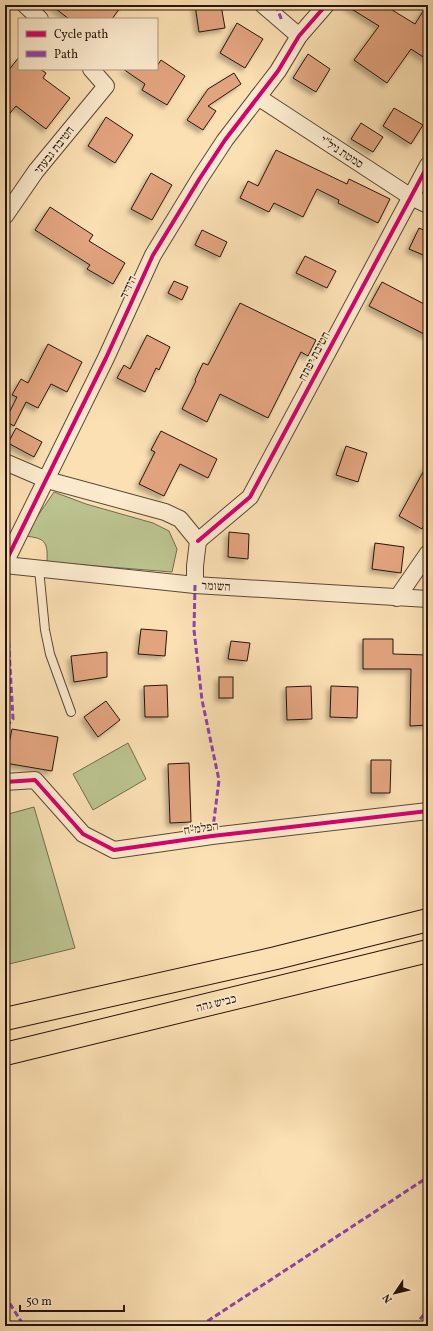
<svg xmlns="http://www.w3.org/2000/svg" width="433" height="1331" viewBox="0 0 433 1331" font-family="Vollkorn,'Frank Ruhl Libre',serif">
<defs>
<filter id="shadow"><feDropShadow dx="-3.5" dy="3.5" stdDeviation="2" flood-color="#0004"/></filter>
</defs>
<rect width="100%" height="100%" fill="#fbe0b3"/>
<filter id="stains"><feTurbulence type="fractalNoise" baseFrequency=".005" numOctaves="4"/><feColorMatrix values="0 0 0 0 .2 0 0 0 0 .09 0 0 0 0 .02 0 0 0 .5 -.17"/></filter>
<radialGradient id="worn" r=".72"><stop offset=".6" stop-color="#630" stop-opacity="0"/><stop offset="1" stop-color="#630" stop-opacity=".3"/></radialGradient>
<!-- green -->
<g fill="#bbc38f" stroke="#716c4e">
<path d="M 54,492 L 86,504 L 153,523 L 169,531 L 177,549 L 172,572 L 47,562 C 48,541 45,538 24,536 Z"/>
<path d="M 128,743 L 146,779 L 93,810 L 73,774 Z"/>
<path d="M 34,807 L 75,948 L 5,965 L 5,815 Z"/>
</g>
<!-- building -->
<g fill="#e2a47f" stroke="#27150c" filter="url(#shadow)">
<path d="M 51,5 L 122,5 L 112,19 L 69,19 Z"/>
<path d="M 195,5 L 221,5 L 225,28 L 199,32 Z"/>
<path d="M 345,5 L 384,5 L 415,24 L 427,5 L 428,5 L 428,60 L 411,49 L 387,83 L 354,60 L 379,26 Z"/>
<path d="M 237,23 L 263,39 L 245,68 L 220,53 Z"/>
<path d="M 308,54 L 330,69 L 316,92 L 293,78 Z"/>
<path d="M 19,57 L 19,69 L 40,69 L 46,73 L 43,78 L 70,98 L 46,129 L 16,106 L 5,119 L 5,75 Z"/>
<path d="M 161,60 L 185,76 L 167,105 L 142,90 L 145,84 L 123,69 L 157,69 L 157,66 Z"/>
<path d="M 234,73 L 241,84 L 208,106 L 216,111 L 203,130 L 187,120 L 208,89 Z"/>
<path d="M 394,108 L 423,125 L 411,144 L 383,126 Z"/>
<path d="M 106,117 L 133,135 L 115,163 L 88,146 Z"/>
<path d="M 361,123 L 383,137 L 373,152 L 351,139 Z"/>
<path d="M 276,150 L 347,184 L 349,179 L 390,199 L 378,223 L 338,203 L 339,200 L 317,189 L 303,217 L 274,203 L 269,212 L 240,198 L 248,181 L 258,186 Z"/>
<path d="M 151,173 L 172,185 L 152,220 L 131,209 Z"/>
<path d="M 50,207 L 93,235 L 89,241 L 125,263 L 113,284 L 87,269 L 90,265 L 35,230 Z"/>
<path d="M 419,228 L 428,232 L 428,257 L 409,249 Z"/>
<path d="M 202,230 L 227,242 L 220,257 L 195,245 Z"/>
<path d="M 305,256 L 336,271 L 327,288 L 296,273 Z"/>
<path d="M 174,281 L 188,287 L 182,300 L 168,293 Z"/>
<path d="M 382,282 L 428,306 L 428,336 L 369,306 Z"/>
<path d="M 240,303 L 316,340 L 308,356 L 301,352 L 268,418 L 220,394 L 207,422 L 182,409 L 196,381 L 195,380 L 203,363 L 208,365 Z"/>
<path d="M 147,335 L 170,347 L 159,370 L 156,368 L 145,392 L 117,378 L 124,365 L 130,369 Z"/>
<path d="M 48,344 L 82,362 L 67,392 L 51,384 L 38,408 L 26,402 L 14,426 L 5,421 L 17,397 L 12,395 L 21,379 L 28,383 Z"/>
<path d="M 16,428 L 42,442 L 34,457 L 8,443 Z"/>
<path d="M 161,431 L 217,459 L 208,478 L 180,464 L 164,496 L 139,484 L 155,452 L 151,450 Z"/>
<path d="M 346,446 L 367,453 L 358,482 L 336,475 Z"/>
<path d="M 428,463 L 428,518 L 422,529 L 399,516 Z"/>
<path d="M 229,532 L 249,534 L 248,559 L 228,557 Z"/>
<path d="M 375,543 L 404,547 L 401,573 L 372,569 Z"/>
<path d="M 141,629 L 167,631 L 165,656 L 138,654 Z"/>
<path d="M 363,639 L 393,639 L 393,654 L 428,655 L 428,725 L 410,726 L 411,669 L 363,669 Z"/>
<path d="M 231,641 L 250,643 L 247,661 L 228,659 Z"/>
<path d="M 107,652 L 107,677 L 74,682 L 71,656 Z"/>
<rect x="219" y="677" width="14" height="21"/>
<path d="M 167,685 L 168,717 L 145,717 L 144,686 Z"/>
<path d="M 311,686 L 312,719 L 287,720 L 286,687 Z"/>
<path d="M 331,686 L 358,687 L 357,718 L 330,717 Z"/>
<path d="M 106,701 L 120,720 L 98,737 L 84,717 Z"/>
<path d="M 12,729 L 58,737 L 52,771 L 5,763 Z"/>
<path d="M 371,760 L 391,760 L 390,793 L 371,793 Z"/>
<path d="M 189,763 L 191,822 L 170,823 L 168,764 Z"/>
</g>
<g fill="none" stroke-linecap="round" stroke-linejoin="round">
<defs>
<path id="lane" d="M 39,569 L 45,630 L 50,654 L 71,712"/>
<g id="street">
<path d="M 25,5 L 40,19"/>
<path d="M 263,5 L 299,36"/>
<path d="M 258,97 L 411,197 L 428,205"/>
<path d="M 5,216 L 36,171 L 106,86 L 91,69"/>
<path d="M 5,462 L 47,480 L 165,512 L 180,519 L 198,541 L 195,566 L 195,585"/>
<path d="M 198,541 L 250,497 L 428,165"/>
<path d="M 5,563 L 106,358 L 153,255 L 200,178 L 225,140 L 278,71 L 299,36 L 326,5"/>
<path d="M 5,565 L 195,585 L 428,599"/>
<path d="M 397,598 L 428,553"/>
<path d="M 5,782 L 35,780 L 83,834 L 114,850 L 212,836 L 428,811"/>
</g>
<g id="highway">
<path d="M 5,1019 L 276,958 L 428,920"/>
<path d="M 5,1054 L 428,951"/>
</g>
</defs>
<!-- lane casing -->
<use href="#lane" stroke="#5c4836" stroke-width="10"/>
<!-- street casing -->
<use href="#street" stroke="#5c4836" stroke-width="18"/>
<!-- highway casing -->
<use href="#highway" stroke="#27150c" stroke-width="24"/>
<!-- lane -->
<use href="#lane" stroke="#fcebce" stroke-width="8"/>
<!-- street -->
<use href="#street" stroke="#fcebce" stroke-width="16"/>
<!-- highway -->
<use href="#highway" stroke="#fbe0b3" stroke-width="22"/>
<!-- quiet -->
<g stroke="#8e44ad" stroke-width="3" stroke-dasharray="6 3" stroke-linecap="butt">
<path d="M 276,5 L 282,21"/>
<path d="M 5,579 L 13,719 L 5,728"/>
<path d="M 195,585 L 194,630 L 202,700 L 219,780 L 212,836"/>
<path d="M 5,1296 L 24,1326"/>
<path d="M 200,1326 L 428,1177"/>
<path d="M 414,1326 L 428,1310"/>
</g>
<defs>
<g id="cycleway">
<path d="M 198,541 L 250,497 L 428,165"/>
<path d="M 5,563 L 106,358 L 153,255 L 200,178 L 225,140 L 278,71 L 299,36 L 326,5"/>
<path d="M 5,782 L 35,780 L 83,834 L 114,850 L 212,836 L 428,811"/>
</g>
</defs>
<!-- cycleway casing -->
<use href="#cycleway" stroke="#fcebce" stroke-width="6"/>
<!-- cycleway -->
<use href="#cycleway" stroke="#d6006c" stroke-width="4"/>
</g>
<g text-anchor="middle" stroke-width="3.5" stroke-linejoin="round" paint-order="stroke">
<!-- street labels -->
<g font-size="12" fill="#27150c" stroke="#fcebce">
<text transform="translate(54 150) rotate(-52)" y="4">חטיבת גבעתי</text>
<text transform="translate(342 152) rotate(33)" y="4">סמטת ניל"י</text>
<text transform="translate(128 287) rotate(-65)" y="4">הידיד</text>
<text transform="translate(314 356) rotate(-62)" y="4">חטיבת יפתח</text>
<text transform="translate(216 586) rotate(3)" y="4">השומר</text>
<text transform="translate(201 828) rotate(-8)" y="4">הפלמ"ח</text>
<text transform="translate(216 1003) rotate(-14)" y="4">כביש גהה</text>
</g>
</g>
<!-- margin -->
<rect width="433" height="1331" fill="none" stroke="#fbe0b3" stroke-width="20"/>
<rect x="6" y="6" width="421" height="1319" fill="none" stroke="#27150c" stroke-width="2"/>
<rect x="10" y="10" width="413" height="1311" fill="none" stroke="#27150c"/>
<!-- legend -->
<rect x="18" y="18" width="140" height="52" fill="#fcebce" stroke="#a79580"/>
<rect x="26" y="31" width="20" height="6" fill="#d6006c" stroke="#a79580"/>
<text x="54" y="38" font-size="12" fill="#27150c">Cycle path</text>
<rect x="26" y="51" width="20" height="6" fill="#8e44ad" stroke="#a79580"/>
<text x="54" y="58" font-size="12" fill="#27150c">Path</text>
<!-- north arrow -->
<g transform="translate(395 1293) rotate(235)" stroke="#fcebce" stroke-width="3" paint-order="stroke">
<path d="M0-3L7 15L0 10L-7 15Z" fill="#27150c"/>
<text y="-6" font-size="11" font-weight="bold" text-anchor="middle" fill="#27150c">N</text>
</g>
<!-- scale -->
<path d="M20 1305v6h104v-6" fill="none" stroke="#27150c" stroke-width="2"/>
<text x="26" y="1305" font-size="12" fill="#27150c" stroke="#fcebce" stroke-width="3" paint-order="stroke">50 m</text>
<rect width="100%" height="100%" filter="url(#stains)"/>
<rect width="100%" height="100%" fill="url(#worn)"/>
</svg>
